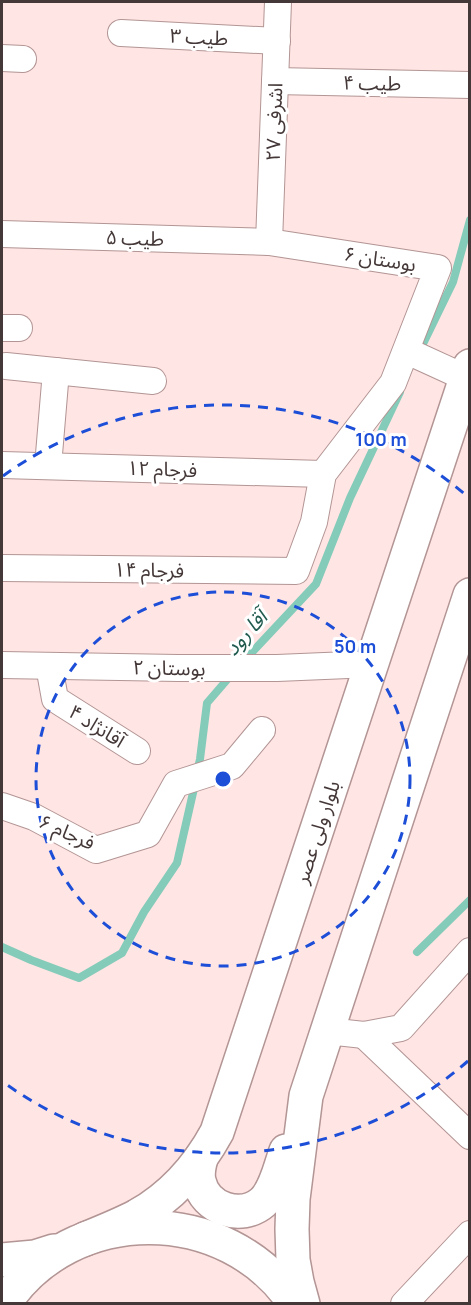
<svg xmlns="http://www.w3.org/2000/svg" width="471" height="1305" viewBox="0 0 471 1305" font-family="Manrope,'Noto Sans Arabic',sans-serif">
<rect width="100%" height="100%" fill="#ffe5e4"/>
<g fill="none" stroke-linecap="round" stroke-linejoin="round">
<!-- stream -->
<g stroke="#84cbb9" stroke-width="8">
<path d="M 419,352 L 453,282 L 470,220"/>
<path d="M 242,663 L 316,584 L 350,498 L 400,392"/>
<path d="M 197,773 L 200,759 L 207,703 L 232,674"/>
<path d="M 2,947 L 31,960 L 79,978 L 122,953 L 144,912 L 177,863 L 195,784"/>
<path d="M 417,952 L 470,900"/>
</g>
<defs>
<g id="minor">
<path d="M 121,33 L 277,41"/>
<path d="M 2,58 L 23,59"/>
<path d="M 275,81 L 470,85"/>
<path d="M 2,234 L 269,242 L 438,268 L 393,383 L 323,474 L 314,522 L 296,571 L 2,568"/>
<path d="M 269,242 L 278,2"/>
<path d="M 2,328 L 19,328"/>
<path d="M 407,351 L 466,378"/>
<path d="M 6,366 L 153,381"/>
<path d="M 2,465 L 323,474"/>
<path d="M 48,466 L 56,371"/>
<path d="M 2,665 L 178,668 L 277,668 L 372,664"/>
<path d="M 49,666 L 55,699 L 137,751"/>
<path d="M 2,806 L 34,817 L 96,850 L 148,834 L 176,784 L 232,766 L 262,730"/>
<path d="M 327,1031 L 364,1035 L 401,1028 L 470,951"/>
<path d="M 364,1035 L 470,1136"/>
<path d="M 404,1304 L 470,1234"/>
</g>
<g id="primary">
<path d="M 201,1158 C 199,1166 197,1173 199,1181 C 205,1209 241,1221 263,1202 C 276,1190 280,1167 286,1151"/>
<path d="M 85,1239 C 102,1232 120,1225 137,1216 C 171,1197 198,1167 217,1132 L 470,366"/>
<path d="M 2,1260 L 35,1257 L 54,1251"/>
<path d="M 4,1304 C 71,1202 227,1202 295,1304"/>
<path d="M 303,1304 L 297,1282 L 293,1260 L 292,1229 L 293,1199 L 306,1096 L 470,595"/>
</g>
</defs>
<!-- minor casing -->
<use href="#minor" stroke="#b29594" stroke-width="28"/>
<!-- primary casing -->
<use href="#primary" stroke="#b29594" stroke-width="36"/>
<!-- minor -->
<use href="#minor" stroke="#fff" stroke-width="26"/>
<!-- primary -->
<use href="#primary" stroke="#fff" stroke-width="33"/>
</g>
<!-- distance rings -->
<g fill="none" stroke="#1d4ed8" stroke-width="3" stroke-dasharray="10 8">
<circle cx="223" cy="779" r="187"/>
<path d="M468 1061A374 374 0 0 1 3 1082M3 476A374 374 0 0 1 468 497"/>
</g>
<g text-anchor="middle" stroke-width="6" stroke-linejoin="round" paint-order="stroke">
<!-- street labels -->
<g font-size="20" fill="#453838" stroke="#fff">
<text transform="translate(199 37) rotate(3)" y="7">طیب ۳</text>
<text transform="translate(372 83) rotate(1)" y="7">طیب ۴</text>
<text transform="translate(274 122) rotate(-88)" y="7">اشرفی ۲۷</text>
<text transform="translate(135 238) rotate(2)" y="7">طیب ۵</text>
<text transform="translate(380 259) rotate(9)" y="7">بوستان ۶</text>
<text transform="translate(162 469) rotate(2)" y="7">فرجام ۱۲</text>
<text transform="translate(149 570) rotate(1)" y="7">فرجام ۱۴</text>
<text transform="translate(169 668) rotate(1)" y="7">بوستان ۲</text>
<text transform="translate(97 726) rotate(32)" y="7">آقانژاد ۴</text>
<text transform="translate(67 832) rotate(24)" y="7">فرجام ۶</text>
<text transform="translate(317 832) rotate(-72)" y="7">بلوار ولی عصر</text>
</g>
<!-- water labels -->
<g font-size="21" font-style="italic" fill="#215b4f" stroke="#fff">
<text transform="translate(246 633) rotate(-48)" y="7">آقا رود</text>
</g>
</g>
<circle cx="223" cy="779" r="9" fill="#1d4ed8" stroke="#fff" stroke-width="3"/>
<g font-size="18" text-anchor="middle" font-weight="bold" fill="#1d4ed8" stroke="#fff" stroke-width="6" stroke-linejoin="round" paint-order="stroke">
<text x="381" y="446">100 m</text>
<text x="355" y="653">50 m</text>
</g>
<!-- border -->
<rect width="471" height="1305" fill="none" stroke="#453838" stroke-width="6"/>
</svg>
